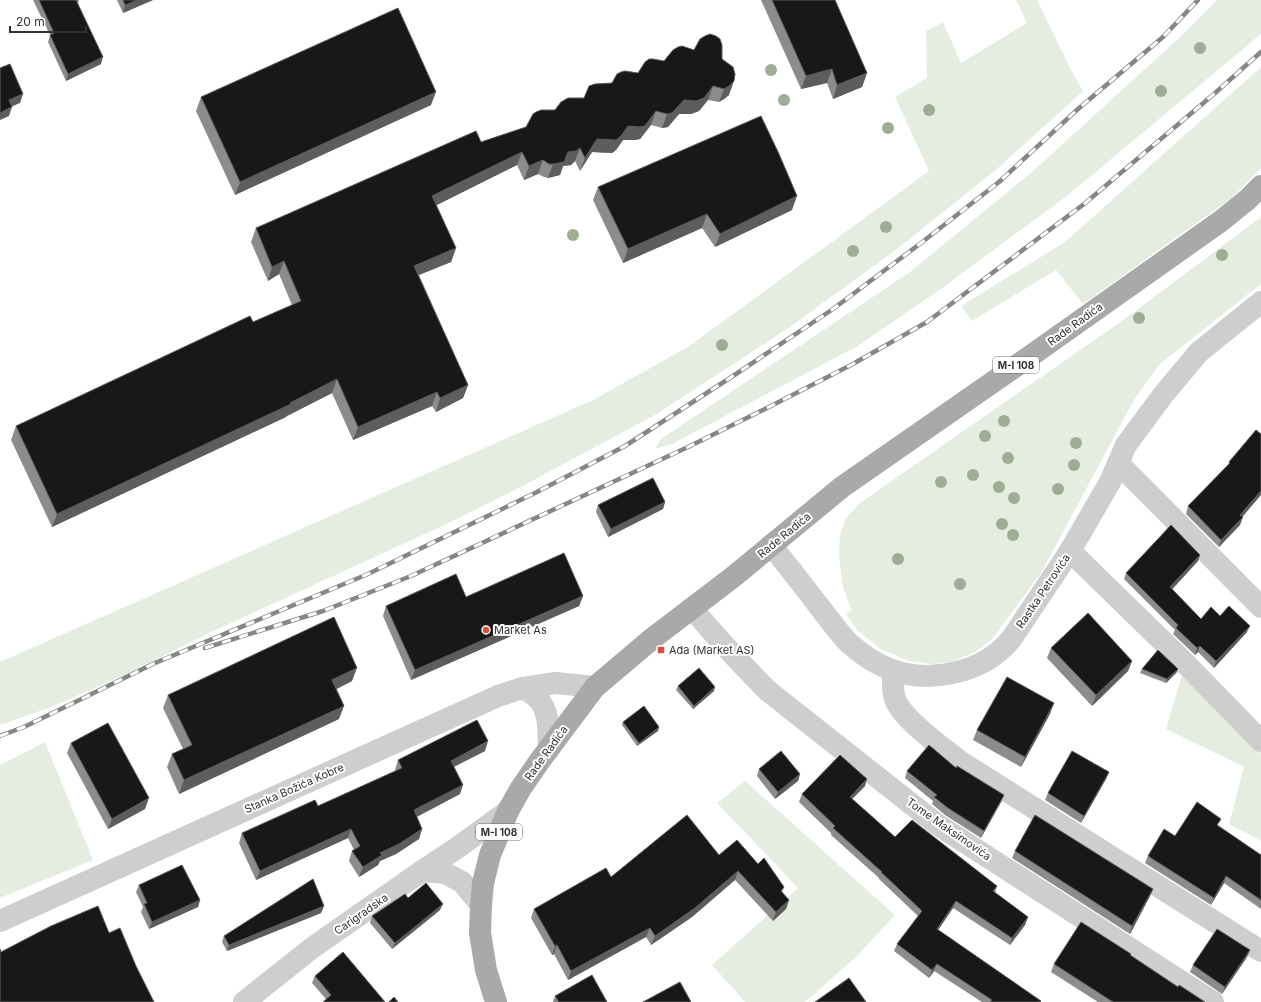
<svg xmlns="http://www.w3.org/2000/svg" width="1261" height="1002" viewBox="0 0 1261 1002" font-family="Inter,sans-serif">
<rect width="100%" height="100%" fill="#fff"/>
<!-- green -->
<g fill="#e4ede0">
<path d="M 1016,0 L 1037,0 L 1071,70 L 1083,91 L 998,168 L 897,249 L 790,327 L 655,415 L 517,489 L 453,521 L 205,635 L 131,672 L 54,706 L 0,725 L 0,662 L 593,400 L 688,347 L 929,171 L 895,97 L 927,78 L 926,31 L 943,22 L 961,63 L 1027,23 Z"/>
<path d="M 1217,0 L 1261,0 L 1261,34 L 1068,195 L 938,291 L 856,347 L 672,444 L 655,449 L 661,439 L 910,272 L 1032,172 L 1178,39 Z"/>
<path d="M 1261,67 L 1261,168 L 1233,197 L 1083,304 L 1056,270 L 972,321 L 961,306 L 1065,242 Z"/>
<path d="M 1261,217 L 1261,284 L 1160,364 L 1135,398 L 1041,573 L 992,639 L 975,652 L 952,662 L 931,664 L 909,661 L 881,649 L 858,631 L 846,614 L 852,610 L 843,588 L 839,555 L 840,535 L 846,518 L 860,503 L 1126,318 Z"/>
<path d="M 1182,675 L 1261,753 L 1261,841 L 1229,824 L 1244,767 L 1166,729 Z"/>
<path d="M 45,742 L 93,860 L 0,898 L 0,765 Z"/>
<path d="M 745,781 L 895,915 L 856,957 L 805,1002 L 745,1002 L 712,965 L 798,888 L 717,803 Z"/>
</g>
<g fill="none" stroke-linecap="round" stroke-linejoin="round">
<!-- minor -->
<g stroke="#cecece" stroke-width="22">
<path d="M 1118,463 L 1261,607"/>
<path d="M 771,545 C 787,565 803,585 818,605 C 827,616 835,628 845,639 C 848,643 853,646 856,649 C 885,673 916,681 953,673 C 976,668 997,657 1012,638 L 1070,551 L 1110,482 L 1126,445 L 1163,395 L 1199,352 L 1261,302"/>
<path d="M 1070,551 L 1187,665 L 1261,741"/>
<path d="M 692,608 C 716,637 742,665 768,691 L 938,825 L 1213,1002"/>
<path d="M 893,671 C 893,680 892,690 895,699 C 902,719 944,749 961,762 L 1261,951"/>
<path d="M 523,688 C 528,691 535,695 539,700 C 550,713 548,732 549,749"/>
<path d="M 422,871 L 457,848 L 508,811"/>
<path d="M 0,921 L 498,696 L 523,688 L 556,683 L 595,687"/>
<path d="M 244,1002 L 312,948 L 422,871 L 445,873 L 462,882 L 481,905"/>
</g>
<!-- major -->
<path stroke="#a9a9a9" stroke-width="22" d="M 496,1002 L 486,970 L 480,933 L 481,905 L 483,883 L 490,855 L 508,811 L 521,788 L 541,759 L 595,687 L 653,638 L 733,577 L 842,487 L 1029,357 L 1221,221 L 1247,200 L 1261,186"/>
<defs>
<g id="rail">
<path d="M 205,648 L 323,611 L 411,576 L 688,447 L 765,409 L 851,365 L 927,322 L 1084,204 L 1214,94 L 1261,52"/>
<path d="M 0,736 L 24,727 L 155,663 L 368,574 L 535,493 L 625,446 L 736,374 L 833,309 L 921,243 L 999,182 L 1078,109 L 1163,37 L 1198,0"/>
</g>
</defs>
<!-- rail casing -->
<use href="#rail" stroke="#868686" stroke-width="4.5"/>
<!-- rail -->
<use href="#rail" stroke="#fff" stroke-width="3" stroke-dasharray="9" stroke-linecap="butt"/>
</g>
<!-- trees -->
<g fill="#9dae95">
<circle cx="1200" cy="48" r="6"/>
<circle cx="771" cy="70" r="6"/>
<circle cx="1161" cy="91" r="6"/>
<circle cx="784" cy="100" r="6"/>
<circle cx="929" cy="110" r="6"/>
<circle cx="888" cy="128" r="6"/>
<circle cx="886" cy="227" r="6"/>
<circle cx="573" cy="235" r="6"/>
<circle cx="853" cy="251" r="6"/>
<circle cx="1222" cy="255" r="6"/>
<circle cx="1139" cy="318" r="6"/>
<circle cx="722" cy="345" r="6"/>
<circle cx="1004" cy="421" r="6"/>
<circle cx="985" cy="436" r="6"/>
<circle cx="1076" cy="443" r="6"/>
<circle cx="1008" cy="458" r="6"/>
<circle cx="1074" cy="465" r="6"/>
<circle cx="973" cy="475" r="6"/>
<circle cx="941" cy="482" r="6"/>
<circle cx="999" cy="487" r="6"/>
<circle cx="1058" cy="489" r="6"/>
<circle cx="1014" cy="498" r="6"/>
<circle cx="1002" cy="524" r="6"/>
<circle cx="1013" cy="535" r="6"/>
<circle cx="898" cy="559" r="6"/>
<circle cx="960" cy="584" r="6"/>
</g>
<!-- wall -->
<g fill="#8c8c8c">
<path d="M 33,0 L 79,0 L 78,4 L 101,64 L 66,81 L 48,42 L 50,35 Z"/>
<path d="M 117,0 L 153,0 L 123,13 Z"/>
<path d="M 761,0 L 835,0 L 867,73 L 862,87 L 833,99 L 827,83 L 801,89 Z"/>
<path d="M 722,59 L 729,95 L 724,99 L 719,102 L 708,100 L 699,111 L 691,114 L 679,114 L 668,127 L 662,128 L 651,125 L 640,139 L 635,140 L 623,140 L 616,150 L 612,153 L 592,152 L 580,171 L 575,161 L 571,165 L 563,166 L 560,175 L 548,178 L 544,177 L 538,174 L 524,180 L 517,165 L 436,205 L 456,248 L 451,262 L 419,275 L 468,385 L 463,398 L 436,412 L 432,406 L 353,440 L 332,393 L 287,416 L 286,417 L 52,527 L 11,440 L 16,426 L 292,305 L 279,274 L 268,281 L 251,242 L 256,228 L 481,142 L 526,127 L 555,110 L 584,98 L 612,83 L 638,73 L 664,61 Z"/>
<path d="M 201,97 L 431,105 L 235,195 L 196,111 Z"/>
<path d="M 598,187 L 792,210 L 715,247 L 702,228 L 623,263 L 593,200 Z"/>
<path d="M 1256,430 L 1242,517 L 1240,525 L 1219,547 L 1186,514 L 1188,506 L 1228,465 L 1229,462 Z"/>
<path d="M 665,502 L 663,509 L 608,537 L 596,512 L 598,505 Z"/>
<path d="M 1200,555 L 1198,561 L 1172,589 L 1201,619 L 1220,616 L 1247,632 L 1214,668 L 1198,652 L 1195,655 L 1173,634 L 1175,630 L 1124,579 L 1126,573 Z"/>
<path d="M 583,596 L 579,606 L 411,680 L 383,616 L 386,606 L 466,597 Z"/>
<path d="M 1051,648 L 1132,661 L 1128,671 L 1092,706 L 1047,658 Z"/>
<path d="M 1142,669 L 1177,672 L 1166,683 L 1140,673 Z"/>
<path d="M 352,681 L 336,689 L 339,719 L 179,794 L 167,767 L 172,754 L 183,749 L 163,708 L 168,695 Z"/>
<path d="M 678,686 L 714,691 L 693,709 L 676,690 Z"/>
<path d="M 1050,714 L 1021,767 L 973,740 L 977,730 Z"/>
<path d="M 623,722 L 659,727 L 658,731 L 637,746 L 622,725 Z"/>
<path d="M 71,743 L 145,809 L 108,829 L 67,753 Z"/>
<path d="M 485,751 L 454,767 L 460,794 L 417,817 L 422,829 L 419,839 L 396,854 L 380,861 L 378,865 L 359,877 L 349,861 L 352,851 L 354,850 L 348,838 L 256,880 L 239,843 L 242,833 L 318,806 L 395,771 L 395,770 L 398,760 Z"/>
<path d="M 956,768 L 1004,795 L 1001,802 L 981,838 L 945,815 L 932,804 L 933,801 L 905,778 L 907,771 Z"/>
<path d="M 759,769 L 800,774 L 798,781 L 775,799 L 757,776 Z"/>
<path d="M 1109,772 L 1106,779 L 1081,823 L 1045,800 L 1048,793 Z"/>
<path d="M 865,786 L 852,799 L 895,837 L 997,886 L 995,893 L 1028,917 L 1025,925 L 1010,945 L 953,908 L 938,930 L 1040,1002 L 982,1002 L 934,971 L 929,978 L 894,951 L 897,944 L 918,916 L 879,879 L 879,878 L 831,835 L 831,833 L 799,802 L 802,794 Z"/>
<path d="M 1219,826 L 1261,855 L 1261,909 L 1224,883 L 1211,905 L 1145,863 L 1148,856 L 1175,836 Z"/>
<path d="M 1015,851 L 1153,889 L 1150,896 L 1130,934 L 1012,858 Z"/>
<path d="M 719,855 L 758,864 L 784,887 L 782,892 L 789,900 L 786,909 L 773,921 L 735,880 L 692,917 L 651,945 L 646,937 L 568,980 L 554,954 L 552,955 L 531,918 L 534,909 L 611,877 Z"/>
<path d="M 139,885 L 200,900 L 198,907 L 149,929 L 141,912 L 143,907 L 136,892 Z"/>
<path d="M 408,898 L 440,910 L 392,949 L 370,923 L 372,916 Z"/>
<path d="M 324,906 L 321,913 L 227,951 L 222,942 L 224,936 Z"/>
<path d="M 1130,955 L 1178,987 L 1205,1002 L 1098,1002 L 1051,972 L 1054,964 Z"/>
<path d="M 1247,957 L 1222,994 L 1190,972 L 1193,965 Z"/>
<path d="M 315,976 L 385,1002 L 326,999 L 312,983 Z"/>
<path d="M 555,996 L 607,1002 L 553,1002 Z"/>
</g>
<!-- shaded-wall -->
<g fill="#5d5d5d">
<path d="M 138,0 L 153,0 L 123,13 L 125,5 Z"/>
<path d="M 103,57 L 101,64 L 66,81 L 68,74 Z"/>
<path d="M 832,69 L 827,83 L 801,89 L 806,76 Z"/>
<path d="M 867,73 L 862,87 L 833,99 L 837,85 Z"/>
<path d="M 734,81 L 729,95 L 724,99 L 719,102 L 724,89 Z"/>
<path d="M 713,86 L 708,100 L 699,111 L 691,114 L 679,114 L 668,127 L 662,128 L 667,114 L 684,100 Z"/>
<path d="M 436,92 L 431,105 L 235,195 L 240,182 Z"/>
<path d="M 23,94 L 20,103 L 6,109 L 9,100 Z"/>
<path d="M 12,107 L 9,116 L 0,120 L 0,113 Z"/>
<path d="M 656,111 L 651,125 L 640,139 L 635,140 L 623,140 L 616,150 L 612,153 L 592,152 L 580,171 L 585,158 L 597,139 L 628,126 Z"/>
<path d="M 580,148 L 575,161 L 571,165 L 563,166 L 560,175 L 548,178 L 553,164 L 568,152 Z"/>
<path d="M 522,152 L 517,165 L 427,210 L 432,196 Z"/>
<path d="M 543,160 L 538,174 L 524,180 L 529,166 Z"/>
<path d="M 797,196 L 792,210 L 715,247 L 720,234 Z"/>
<path d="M 707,214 L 702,228 L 623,263 L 628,249 Z"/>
<path d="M 456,248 L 451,262 L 409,279 L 414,266 Z"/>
<path d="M 284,261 L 279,274 L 268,281 L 272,267 Z"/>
<path d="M 337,379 L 332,393 L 287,416 L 286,417 L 52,527 L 57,514 L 290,403 Z"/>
<path d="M 468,385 L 463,398 L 436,412 L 440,398 Z"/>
<path d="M 437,392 L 432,406 L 353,440 L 358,427 Z"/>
<path d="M 1261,491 L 1261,495 L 1238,522 L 1240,515 Z"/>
<path d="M 665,502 L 663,509 L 608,537 L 611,529 Z"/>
<path d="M 1243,517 L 1240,525 L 1219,547 L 1221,540 Z"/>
<path d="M 1200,555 L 1198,561 L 1168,594 L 1170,587 Z"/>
<path d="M 583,596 L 579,606 L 411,680 L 415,670 Z"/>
<path d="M 1250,626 L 1247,632 L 1214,668 L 1216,661 Z"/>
<path d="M 1200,646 L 1198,652 L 1195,655 L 1197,648 Z"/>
<path d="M 1132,661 L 1128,671 L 1092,706 L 1096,695 Z"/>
<path d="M 357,668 L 352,681 L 327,694 L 332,680 Z"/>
<path d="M 1178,669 L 1177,672 L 1166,683 L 1167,679 Z"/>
<path d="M 715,687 L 714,691 L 693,709 L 694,706 Z"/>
<path d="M 1054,703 L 1050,714 L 1021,767 L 1025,757 Z"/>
<path d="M 344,706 L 339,719 L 179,794 L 184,780 Z"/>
<path d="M 659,727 L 658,731 L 637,746 L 639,743 Z"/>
<path d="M 488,741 L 485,751 L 447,770 L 451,761 Z"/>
<path d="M 1109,772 L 1106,779 L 1081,823 L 1084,816 Z"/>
<path d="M 800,774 L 798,781 L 775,799 L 778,792 Z"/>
<path d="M 867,779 L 865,786 L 847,804 L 850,797 Z"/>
<path d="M 463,785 L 460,794 L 410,820 L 414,810 Z"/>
<path d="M 1004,795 L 1001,802 L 981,838 L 984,831 Z"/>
<path d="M 149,798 L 145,809 L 108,829 L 112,819 Z"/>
<path d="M 351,829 L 348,838 L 256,880 L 260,871 Z"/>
<path d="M 422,829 L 419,839 L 396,854 L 380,861 L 378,865 L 359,877 L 363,867 L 380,853 Z"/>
<path d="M 738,871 L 735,880 L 692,917 L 651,945 L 655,936 Z"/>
<path d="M 1226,876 L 1224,883 L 1211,905 L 1214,898 Z"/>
<path d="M 1153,889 L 1150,896 L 1130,934 L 1132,926 Z"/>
<path d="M 200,900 L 198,907 L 149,929 L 152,922 Z"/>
<path d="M 789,900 L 786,909 L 773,921 L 776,912 Z"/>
<path d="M 956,901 L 953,908 L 934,936 L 937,929 Z"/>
<path d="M 443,904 L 440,910 L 392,949 L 395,943 Z"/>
<path d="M 324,906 L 321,913 L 227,951 L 229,945 Z"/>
<path d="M 1028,917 L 1025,925 L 1010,945 L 1012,938 Z"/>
<path d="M 650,928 L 646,937 L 568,980 L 571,971 Z"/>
<path d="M 557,945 L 554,954 L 552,955 L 555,946 Z"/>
<path d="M 1250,950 L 1247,957 L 1222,994 L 1225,987 Z"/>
<path d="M 937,964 L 934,971 L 929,978 L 932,970 Z"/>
</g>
<!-- building -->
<g fill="#181818" stroke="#5d5d5d">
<path d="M 39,0 L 76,0 L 103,57 L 68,74 L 50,35 L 54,33 Z"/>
<path d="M 123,0 L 138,0 L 125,5 Z"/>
<path d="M 772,0 L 835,0 L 867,73 L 837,85 L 832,69 L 806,76 Z"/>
<path d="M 398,8 L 436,92 L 240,182 L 201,97 Z"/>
<path d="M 710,34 L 716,36 L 720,39 L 722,45 L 722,59 L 733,67 L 735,74 L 734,81 L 729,86 L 724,89 L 713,86 L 704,98 L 696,101 L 684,100 L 672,113 L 667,114 L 656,111 L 645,126 L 640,127 L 628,126 L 621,136 L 616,140 L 597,139 L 585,158 L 580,148 L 576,151 L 568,152 L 564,162 L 553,164 L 549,164 L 543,160 L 529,166 L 522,152 L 432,196 L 456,248 L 414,266 L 468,385 L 440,398 L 437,392 L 358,427 L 337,379 L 290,403 L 291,404 L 57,514 L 16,426 L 250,316 L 253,322 L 301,301 L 284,261 L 272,267 L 256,228 L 476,131 L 481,142 L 526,127 L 533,114 L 536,112 L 541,110 L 555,110 L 561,102 L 568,98 L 584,98 L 589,86 L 595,84 L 612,83 L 617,74 L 621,72 L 625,71 L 638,73 L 645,62 L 649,59 L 653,59 L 664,61 L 673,50 L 678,47 L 682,46 L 694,50 L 700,39 L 705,36 Z"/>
<path d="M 10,64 L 23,94 L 9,100 L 12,107 L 0,113 L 0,68 Z"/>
<path d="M 761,116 L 779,154 L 797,196 L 720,234 L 707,214 L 628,249 L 598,187 Z"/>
<path d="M 1256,430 L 1261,434 L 1261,491 L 1240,515 L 1243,517 L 1221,540 L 1188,506 L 1230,463 L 1229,462 Z"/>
<path d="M 653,478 L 665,502 L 611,529 L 598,505 Z"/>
<path d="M 1171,525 L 1200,555 L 1170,587 L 1201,619 L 1211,607 L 1220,616 L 1229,606 L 1250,626 L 1216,661 L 1200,646 L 1197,648 L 1176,628 L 1178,625 L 1126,573 Z"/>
<path d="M 564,553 L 583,596 L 415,670 L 386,606 L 456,574 L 466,597 Z"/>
<path d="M 1088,613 L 1132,661 L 1096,695 L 1051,648 Z"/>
<path d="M 334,617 L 357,668 L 332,680 L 344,706 L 184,780 L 172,754 L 192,745 L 168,695 Z"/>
<path d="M 1158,650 L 1178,669 L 1167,679 L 1142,669 Z"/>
<path d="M 699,668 L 715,687 L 694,706 L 678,686 Z"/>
<path d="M 1007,677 L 1054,703 L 1025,757 L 977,730 Z"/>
<path d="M 644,706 L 659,727 L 639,743 L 623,722 Z"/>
<path d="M 477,720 L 488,741 L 451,761 L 463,785 L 414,810 L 422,829 L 399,844 L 380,853 L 382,855 L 363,867 L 352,851 L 360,846 L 351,829 L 260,871 L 242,833 L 315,800 L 318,806 L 402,768 L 398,760 Z"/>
<path d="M 108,723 L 149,798 L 112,819 L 71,743 Z"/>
<path d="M 929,745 L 956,768 L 957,766 L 1004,795 L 984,831 L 948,808 L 934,797 L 937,795 L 907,771 Z"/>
<path d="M 781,751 L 800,774 L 778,792 L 759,769 Z"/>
<path d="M 1072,751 L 1109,772 L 1084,816 L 1048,793 Z"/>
<path d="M 840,755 L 867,779 L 850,797 L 895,837 L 912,820 L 997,886 L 993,891 L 1028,917 L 1012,938 L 956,901 L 937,929 L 1041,1001 L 1040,1002 L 990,1002 L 992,1000 L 937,964 L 932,970 L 897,944 L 922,911 L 881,872 L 882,872 L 833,828 L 835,826 L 802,794 Z"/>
<path d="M 1197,802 L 1221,819 L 1217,825 L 1261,855 L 1261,900 L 1226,876 L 1214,898 L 1148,856 L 1164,829 L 1175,836 Z"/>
<path d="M 687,815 L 719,855 L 737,840 L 758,864 L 764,858 L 784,887 L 781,891 L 789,900 L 776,912 L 738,871 L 695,908 L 655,936 L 650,928 L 571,971 L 557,945 L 555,946 L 534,909 L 606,868 L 611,877 Z"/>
<path d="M 1035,815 L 1153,889 L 1132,926 L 1015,851 Z"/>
<path d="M 182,865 L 200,900 L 152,922 L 144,904 L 147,903 L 139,885 Z"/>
<path d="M 313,879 L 324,906 L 229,945 L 224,936 Z"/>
<path d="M 426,883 L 443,904 L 395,943 L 372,916 L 405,894 L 408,898 Z"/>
<path d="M 98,906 L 109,933 L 120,928 L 136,966 L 154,1002 L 0,1002 L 0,949 L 1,952 L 51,926 Z"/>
<path d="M 1081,922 L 1131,954 L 1130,955 L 1178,987 L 1179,985 L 1205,1002 L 1113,1002 L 1054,964 Z"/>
<path d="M 1217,929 L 1250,950 L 1225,987 L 1193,965 Z"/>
<path d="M 343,952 L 385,1002 L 323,1002 L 331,995 L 315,976 Z"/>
<path d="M 592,975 L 607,1002 L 559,1002 L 555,996 Z"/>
<path d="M 849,978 L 866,1002 L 815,1002 Z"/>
<path d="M 680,982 L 691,1002 L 643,1002 Z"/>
<path d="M 394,997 L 398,1002 L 389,1002 Z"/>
</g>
<!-- markers -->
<g fill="#de4e3c" stroke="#fff" stroke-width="1.5">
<circle cx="486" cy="630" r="4"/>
<rect x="657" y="646" width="8" height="8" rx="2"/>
</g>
<g text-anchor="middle" stroke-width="4" stroke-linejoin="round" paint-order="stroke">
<!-- shield labels -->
<g fill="#fff" stroke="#6f6f6f" stroke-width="1">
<rect x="993" y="357" width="46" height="16" rx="3"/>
<rect x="476" y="824" width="46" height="16" rx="3"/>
</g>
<g font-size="10" font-weight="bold" fill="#313131">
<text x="1016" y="369">M-I 108</text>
<text x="499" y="836">M-I 108</text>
</g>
<!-- street labels -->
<g font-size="11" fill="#313131" stroke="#fff">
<text transform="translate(1075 324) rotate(-36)" y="4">Rade Radića</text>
<text transform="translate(784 535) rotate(-39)" y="4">Rade Radića</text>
<text transform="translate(1043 591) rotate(-56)" y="4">Rastka Petrovića</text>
<text transform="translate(546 753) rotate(-54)" y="4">Rade Radića</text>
<text transform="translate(294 788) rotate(-24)" y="4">Stanka Božića Kobre</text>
<text transform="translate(949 829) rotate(35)" y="4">Tome Maksimovića</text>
<text transform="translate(361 914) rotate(-35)" y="4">Carigradska</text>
</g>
<!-- poi labels -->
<g font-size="11" fill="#313131" stroke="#fff" text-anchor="start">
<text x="494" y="634">Market As</text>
<text x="669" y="654">Ada (Market AS)</text>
</g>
</g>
<!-- scale -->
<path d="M10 26v6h76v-6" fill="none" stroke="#313131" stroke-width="2"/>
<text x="16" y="26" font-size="12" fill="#313131" stroke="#ffffff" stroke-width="3" paint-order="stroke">20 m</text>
</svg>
